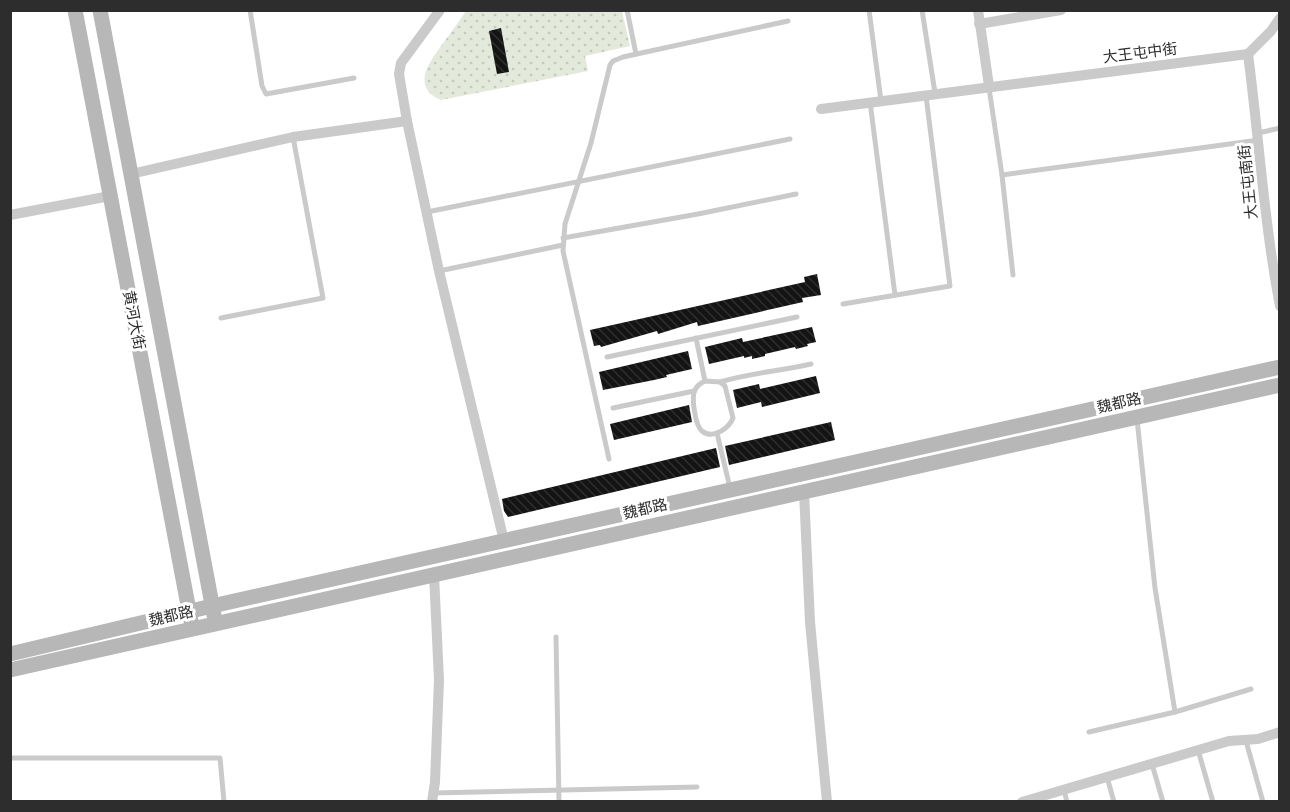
<svg xmlns="http://www.w3.org/2000/svg" width="1290" height="812" viewBox="0 0 1290 812" font-family="'Noto Sans','Noto Sans SC',sans-serif">
<defs>
<pattern id="park-dots" width="8" height="8" patternUnits="userSpaceOnUse" patternTransform="scale(1.5)"><rect width="8" height="8" fill="#e4eadb"/><path d="M2 2h.1M6 6h.1" fill="none" stroke="#c4c9bc" stroke-width="1.8" stroke-linecap="round"/></pattern>
<pattern id="building-back-hatch" width="6" height="6" patternUnits="userSpaceOnUse" patternTransform="scale(1.5)"><rect width="6" height="6" fill="#141414"/><path d="M-1 5l2 2M0 0l6 6M5-1l2 2" fill="none" stroke="#2e2e2e"/></pattern>
</defs>
<rect width="100%" height="100%" fill="#fff"/>
<!-- park -->
<path fill="url(#park-dots)" d="M 466,11 L 622,11 L 630,46 L 585,56 L 588,71 L 441,100 C 409,86 431,60 444,42 C 452,31 459,21 466,11 Z"/>
<!-- building -->
<g fill="url(#building-back-hatch)">
<path d="M 501,28 L 509,72 L 497,74 L 489,31 Z"/>
<path d="M 817,274 L 821,295 L 802,298 L 803,302 L 698,326 L 697,322 L 658,334 L 657,331 L 601,347 L 600,345 L 594,346 L 590,330 L 805,282 L 804,277 Z"/>
<path d="M 812,327 L 816,342 L 807,344 L 808,346 L 796,349 L 795,347 L 765,354 L 765,356 L 752,359 L 752,356 L 744,358 L 744,356 L 709,364 L 705,347 L 742,338 L 743,342 Z"/>
<path d="M 688,351 L 692,369 L 666,375 L 667,377 L 654,380 L 603,390 L 599,372 Z"/>
<path d="M 816,376 L 820,393 L 762,407 L 761,402 L 737,408 L 733,390 L 759,384 L 760,389 Z"/>
<path d="M 689,405 L 692,422 L 614,440 L 610,424 Z"/>
<path d="M 831,422 L 835,440 L 729,465 L 725,446 Z"/>
<path d="M 716,448 L 720,467 L 508,517 L 504,511 L 502,499 Z"/>
</g>
<g fill="none" stroke-linecap="round" stroke-linejoin="round">
<!-- service -->
<g stroke="#cacaca" stroke-width="5">
<path d="M 250,10 L 262,86 L 266,94 L 354,78"/>
<path d="M 627,10 L 636,54"/>
<path d="M 869,10 L 881,101"/>
<path d="M 922,10 L 935,93"/>
<path d="M 989,88 L 1002,175 L 1013,275"/>
<path d="M 870,102 L 895,295"/>
<path d="M 1258,133 L 1280,128"/>
<path d="M 1002,175 L 1259,140"/>
<path d="M 427,212 L 790,139"/>
<path d="M 563,238 L 698,214 L 796,194"/>
<path d="M 439,271 L 563,245"/>
<path d="M 843,304 L 950,286 L 926,96"/>
<path d="M 221,318 L 323,298 L 293,137"/>
<path d="M 696,338 L 705,381"/>
<path d="M 607,357 L 797,317"/>
<path d="M 705,381 L 720,382 L 725,386 L 733,418 C 729,428 713,440 702,431 C 695,425 691,397 695,390 C 697,385 701,383 705,381 Z"/>
<path d="M 720,382 C 749,373 781,371 811,364"/>
<path d="M 613,408 L 694,391"/>
<path d="M 1137,419 L 1155,588 L 1175,712"/>
<path d="M 717,433 L 730,488"/>
<path d="M 609,459 L 563,251 L 565,224 L 591,143 L 610,65 L 613,61 L 623,57 L 788,21"/>
<path d="M 556,637 L 559,802"/>
<path d="M 1089,732 L 1175,712 L 1251,689"/>
<path d="M 1246,741 L 1263,802"/>
<path d="M 1198,750 L 1213,802"/>
<path d="M 10,758 L 220,758 L 224,802"/>
<path d="M 1152,764 L 1163,802"/>
<path d="M 1107,777 L 1114,802"/>
<path d="M 1064,790 L 1067,802"/>
<path d="M 433,793 L 697,787"/>
</g>
<!-- minor -->
<g stroke="#cacaca" stroke-width="10">
<path d="M 440,10 L 401,63 L 399,74 L 407,121 L 439,271 L 504,541"/>
<path d="M 978,10 L 989,86"/>
<path d="M 979,24 L 1061,10"/>
<path d="M 1248,54 C 1259,138 1264,223 1280,306"/>
<path d="M 821,109 L 1248,54 L 1271,31 L 1280,18"/>
<path d="M 131,174 L 293,137 L 407,121"/>
<path d="M 10,215 L 110,196"/>
<path d="M 804,492 L 810,622 L 827,802"/>
<path d="M 432,802 L 435,782 L 439,680 L 434,575"/>
<path d="M 1022,802 L 1229,741 L 1258,739 L 1280,732"/>
</g>
<!-- secondary -->
<g stroke="#b7b7b7" stroke-width="15">
<path d="M 75,10 L 191,621"/>
<path d="M 100,10 L 214,615"/>
<path d="M 10,654 L 212,606 L 1280,367"/>
<path d="M 10,670 L 1280,385"/>
</g>
</g>
<g text-anchor="middle" stroke-width="6" stroke-linejoin="round" paint-order="stroke">
<!-- street labels -->
<g font-size="15" fill="#2d2d2d" stroke="#fff">
<text transform="translate(1140 53) rotate(-7)" y="5">大王屯中街</text>
<text transform="translate(1248 182) rotate(-96)" y="5">大王屯南街</text>
<text transform="translate(134 320) rotate(79)" y="5">黄河大街</text>
<text transform="translate(1119 403) rotate(-13)" y="5">魏都路</text>
<text transform="translate(645 509) rotate(-13)" y="5">魏都路</text>
<text transform="translate(171 616) rotate(-13)" y="5">魏都路</text>
</g>
</g>
<!-- border -->
<rect width="1290" height="812" fill="none" stroke="#2d2d2d" stroke-width="24"/>
</svg>
